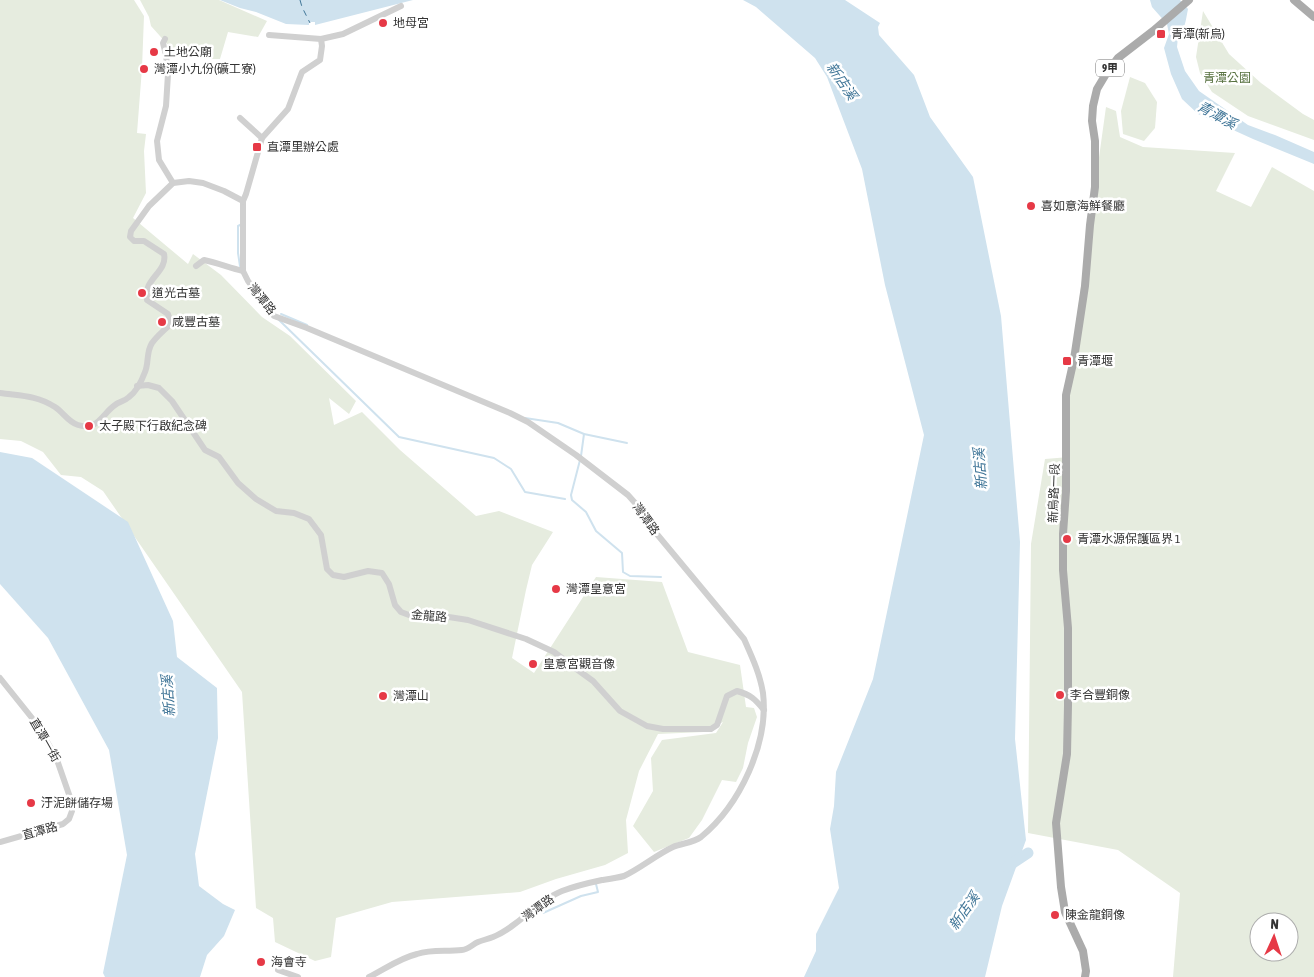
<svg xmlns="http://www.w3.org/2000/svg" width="1314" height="977" viewBox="0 0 1314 977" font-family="'Asap Condensed','Noto Sans TC',sans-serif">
<rect width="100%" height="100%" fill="#fff"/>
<!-- green -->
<g fill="#e6ecdf" fill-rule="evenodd">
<path d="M 0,0 L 134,0 L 144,16 L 142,68 L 137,133 L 146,134 L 144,151 L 146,193 L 133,218 L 188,264 L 193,254 L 221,275 L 262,317 L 290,336 L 356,401 L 349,414 L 329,398 L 334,425 L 362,412 L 400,450 L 476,516 L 499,511 L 553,532 L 532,565 L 526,590 L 512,658 L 534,673 L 596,577 L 662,582 L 688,652 L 740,665 L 746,707 L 754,708 L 757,717 L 748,743 L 743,768 L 736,782 L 722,780 L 702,820 L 689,838 L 654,852 L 633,826 L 653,791 L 651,758 L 662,740 L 716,733 L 723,722 L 704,732 L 658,734 L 639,771 L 626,820 L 628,853 L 605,865 L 556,879 L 520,892 L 392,902 L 336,918 L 331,957 L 315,961 L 275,942 L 273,918 L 256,908 L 242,692 L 103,491 L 81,477 L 61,475 L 43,452 L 21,441 L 0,439 Z"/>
<path d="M 140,0 L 219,0 L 267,21 L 258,37 L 228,32 L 220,59 L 212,59 L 213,53 L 190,47 L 174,58 L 168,45 L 151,26 L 149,17 Z"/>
<path d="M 1203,11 L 1229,54 L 1261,83 L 1303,114 L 1314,120 L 1314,140 L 1248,116 L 1212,92 L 1200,73 L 1196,57 Z"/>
<path d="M 1130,77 L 1145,83 L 1157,102 L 1155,128 L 1144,141 L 1123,134 L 1121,111 Z"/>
<path d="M 1106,107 L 1116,111 L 1120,137 L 1143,147 L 1235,153 L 1216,191 L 1251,207 L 1272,167 L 1314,191 L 1314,977 L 1173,977 L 1180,893 L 1118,850 L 1028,833 L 1031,544 L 1045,459 L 1069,457 L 1067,388 ZM 1259,922 L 1289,922 L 1289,952 L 1259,952 Z"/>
</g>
<!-- water -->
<g fill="#cfe2ee">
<path d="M 220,0 L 413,0 L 315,25 L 315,22 L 309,22 L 309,25 L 286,24 L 256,12 L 240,8 Z"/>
<path d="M 743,0 L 845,0 L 880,23 L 878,27 L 879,35 L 914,75 L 930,117 L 973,177 L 1001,316 L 1020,542 L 1015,739 L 1026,840 L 1002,906 L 985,977 L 804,977 L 816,951 L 816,934 L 839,888 L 830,829 L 834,806 L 836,772 L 873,679 L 924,435 L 885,285 L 862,169 L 827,77 L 815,58 L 756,7 Z"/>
<path d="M 1150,0 L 1180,0 L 1188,9 C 1186,19 1185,30 1178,37 L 1177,47 L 1185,71 L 1199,91 L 1248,125 L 1275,135 L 1314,152 L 1314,164 L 1253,139 L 1198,114 L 1182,99 L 1171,74 L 1164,48 L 1169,34 L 1167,24 L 1152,7 Z"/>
<path d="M 0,452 L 32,458 L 128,522 L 173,621 L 177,657 L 217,688 L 218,738 L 195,854 L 199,886 L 223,904 L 235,910 L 224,936 L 207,955 L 200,977 L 105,977 L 103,973 L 127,855 L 109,750 L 48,638 L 0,584 Z"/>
</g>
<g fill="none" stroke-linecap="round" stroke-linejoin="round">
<!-- stream -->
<g stroke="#cfe2ee" stroke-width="2">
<path d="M 240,266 L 238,253 L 238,226 L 242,224"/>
<path d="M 281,314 L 307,325"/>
<path d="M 279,320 L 399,437 L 494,458 L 511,469 L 525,492 L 565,499"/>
<path d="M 525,418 L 558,423 L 584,434 L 627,443"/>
<path d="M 581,456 L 584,434"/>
<path d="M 580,460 L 571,495 L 572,500 L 586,512 L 596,531 L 622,553 L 623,572 L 630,576 L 661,577"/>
<path d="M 540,908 L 543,913 L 581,896 L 598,892 L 596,884"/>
</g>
<!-- river -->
<path stroke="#cfe2ee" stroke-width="11" d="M 1007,867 L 1028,853"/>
<!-- ferry -->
<path stroke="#3f7597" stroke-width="1" stroke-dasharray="6 5" stroke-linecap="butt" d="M 300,0 L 302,7 L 310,23"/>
<!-- minor -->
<g stroke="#d0d0d0" stroke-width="6">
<path d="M 269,35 L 321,39 L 343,34 L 401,6"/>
<path d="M 165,39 L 163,43 L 166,55 L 168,74 L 166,106 L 157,141 L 159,160 L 173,183"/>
<path d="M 321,39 L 322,46 L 320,60 L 302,72 L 288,109 L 262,138 L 246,194 L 243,201 L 243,271 L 248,281 L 274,316 L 307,328 L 510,413 L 528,422 L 576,455 L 628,495 L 636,504 L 656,533 L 744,639 C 752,657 760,674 763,693 C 769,743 740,805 701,837 C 693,843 682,843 673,847 C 656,855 641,868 624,876 C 617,878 609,879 602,880 C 588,883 575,886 562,891 C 537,901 518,927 493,937 C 488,939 483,940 478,942 C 473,944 468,950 462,950 C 446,952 432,949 417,954 C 400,958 385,969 369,977"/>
<path d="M 240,118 L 262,138"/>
<path d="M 196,266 L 204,260 C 218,263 230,268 243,271"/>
<path d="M 137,386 L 148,385 L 159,388 L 172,401 L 205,450 L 219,457 L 238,483 L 256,499 L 276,511 L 294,513 L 309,519 L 321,535 L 327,569 L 333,575 L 344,577 L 368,571 L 382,573 L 389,584 L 395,605 L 401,612 L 409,615 L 436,615 L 468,620 L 526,639 L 554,652 L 575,668 L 593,681 L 620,711 L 647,726 L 663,729 L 711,729 L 717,725 L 727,696 L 737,691 C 751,695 755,699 764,710"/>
<path d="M 0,393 C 20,396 36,395 55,407 C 63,412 68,422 78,425 C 98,431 102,414 115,405 C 119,402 125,401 129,397 C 136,392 142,380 145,372 C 149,363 146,352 152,343 C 157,336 164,330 171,324 L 168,314 L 147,300 C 147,296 146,291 148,287 C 153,275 167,268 164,254 L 144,241 L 134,241 L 130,237 L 131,231 L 149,206 L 173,183 L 189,181 L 203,183 L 224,191 L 243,201"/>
<path d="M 0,678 L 36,723 L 56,757 L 72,803 L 72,811 L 69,819 L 63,824 L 0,842"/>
<path d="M 278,970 L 298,977"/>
</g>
<!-- major -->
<g stroke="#ababab" stroke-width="8">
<path d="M 1294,0 L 1314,17"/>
<path d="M 1085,977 L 1086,971 L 1083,951 L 1065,912 L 1061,887 L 1056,823 L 1067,754 L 1068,705 L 1068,628 L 1063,570 L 1063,534 L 1066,491 L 1066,395 L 1074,359 L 1085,286 L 1090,225 L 1095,187 L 1095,141 L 1092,121 L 1093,106 L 1097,89 L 1106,74 L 1118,58 L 1153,31 L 1189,0"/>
</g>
</g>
<!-- markers -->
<g fill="#e63946" stroke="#fff" stroke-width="2">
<circle cx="383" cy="23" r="5"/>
<rect x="1156" y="29" width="10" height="10" rx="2.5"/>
<circle cx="154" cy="52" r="5"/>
<circle cx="144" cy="69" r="5"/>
<rect x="252" y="142" width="10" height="10" rx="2.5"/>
<circle cx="1031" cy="206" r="5"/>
<circle cx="142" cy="293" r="5"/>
<circle cx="162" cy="322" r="5"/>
<rect x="1062" y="356" width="10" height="10" rx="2.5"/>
<circle cx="89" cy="426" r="5"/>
<circle cx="1067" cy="539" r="5"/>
<circle cx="556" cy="589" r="5"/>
<circle cx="533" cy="664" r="5"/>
<circle cx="1060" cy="695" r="5"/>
<circle cx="383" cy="696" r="5"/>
<circle cx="31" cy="803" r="5"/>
<circle cx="1055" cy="915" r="5"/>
<circle cx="261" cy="962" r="5"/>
</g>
<g text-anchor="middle" stroke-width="5" stroke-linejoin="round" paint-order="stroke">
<!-- shield labels -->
<rect fill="#fff" stroke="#707070" stroke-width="1" x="1096" y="59.5" width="28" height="17" rx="4"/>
<g font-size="11" font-weight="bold" fill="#333">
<text x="1110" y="72">9甲</text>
</g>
<!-- poi labels -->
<g font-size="12" fill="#333" stroke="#fff" text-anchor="start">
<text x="393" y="27">地母宮</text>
<text x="1171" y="38">青潭(新烏)</text>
<text x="164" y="56">土地公廟</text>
<text x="154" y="73">灣潭小九份(礦工寮)</text>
<text x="267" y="151">直潭里辦公處</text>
<text x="1041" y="210">喜如意海鮮餐廳</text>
<text x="152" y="297">道光古墓</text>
<text x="172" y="326">咸豐古墓</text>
<text x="1077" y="365">青潭堰</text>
<text x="99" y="430">太子殿下行啟紀念碑</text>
<text x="1077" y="543">青潭水源保護區界 1</text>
<text x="566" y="593">灣潭皇意宮</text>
<text x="543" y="668">皇意宮觀音像</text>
<text x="1070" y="699">李合豐銅像</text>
<text x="393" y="700">灣潭山</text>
<text x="41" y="807">汙泥餅儲存場</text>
<text x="1065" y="919">陳金龍銅像</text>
<text x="271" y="966">海會寺</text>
</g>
<!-- park labels -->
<g font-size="12" fill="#56703f" stroke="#fff">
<text x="1227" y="82">青潭公園</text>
</g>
<!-- street labels -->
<g font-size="12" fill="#333" stroke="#fff">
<text transform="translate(262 299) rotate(51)" y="4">灣潭路</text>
<text transform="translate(1054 493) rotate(-88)" y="4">新烏路一段</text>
<text transform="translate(646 519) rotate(54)" y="4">灣潭路</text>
<text transform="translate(429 616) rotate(5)" y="4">金龍路</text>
<text transform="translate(45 740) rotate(60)" y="4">直潭一街</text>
<text transform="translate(40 831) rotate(-16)" y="4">直潭路</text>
<text transform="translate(538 908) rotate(-36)" y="4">灣潭路</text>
</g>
<!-- water labels -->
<g font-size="14" font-style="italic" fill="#3f7597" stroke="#fff">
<text transform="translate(842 81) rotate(56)" y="5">新店溪</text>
<text transform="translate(1217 115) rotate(29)" y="5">青潭溪</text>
<text transform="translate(980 469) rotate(-94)" y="5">新店溪</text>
<text transform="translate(168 696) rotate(-94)" y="5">新店溪</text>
<text transform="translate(964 911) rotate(-55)" y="5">新店溪</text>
</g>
</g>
<!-- north arrow -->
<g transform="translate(1274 937) rotate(3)"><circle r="24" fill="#ffffff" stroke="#adadad"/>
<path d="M0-4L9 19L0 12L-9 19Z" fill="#e63946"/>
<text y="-8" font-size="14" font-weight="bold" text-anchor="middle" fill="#333333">N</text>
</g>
</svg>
